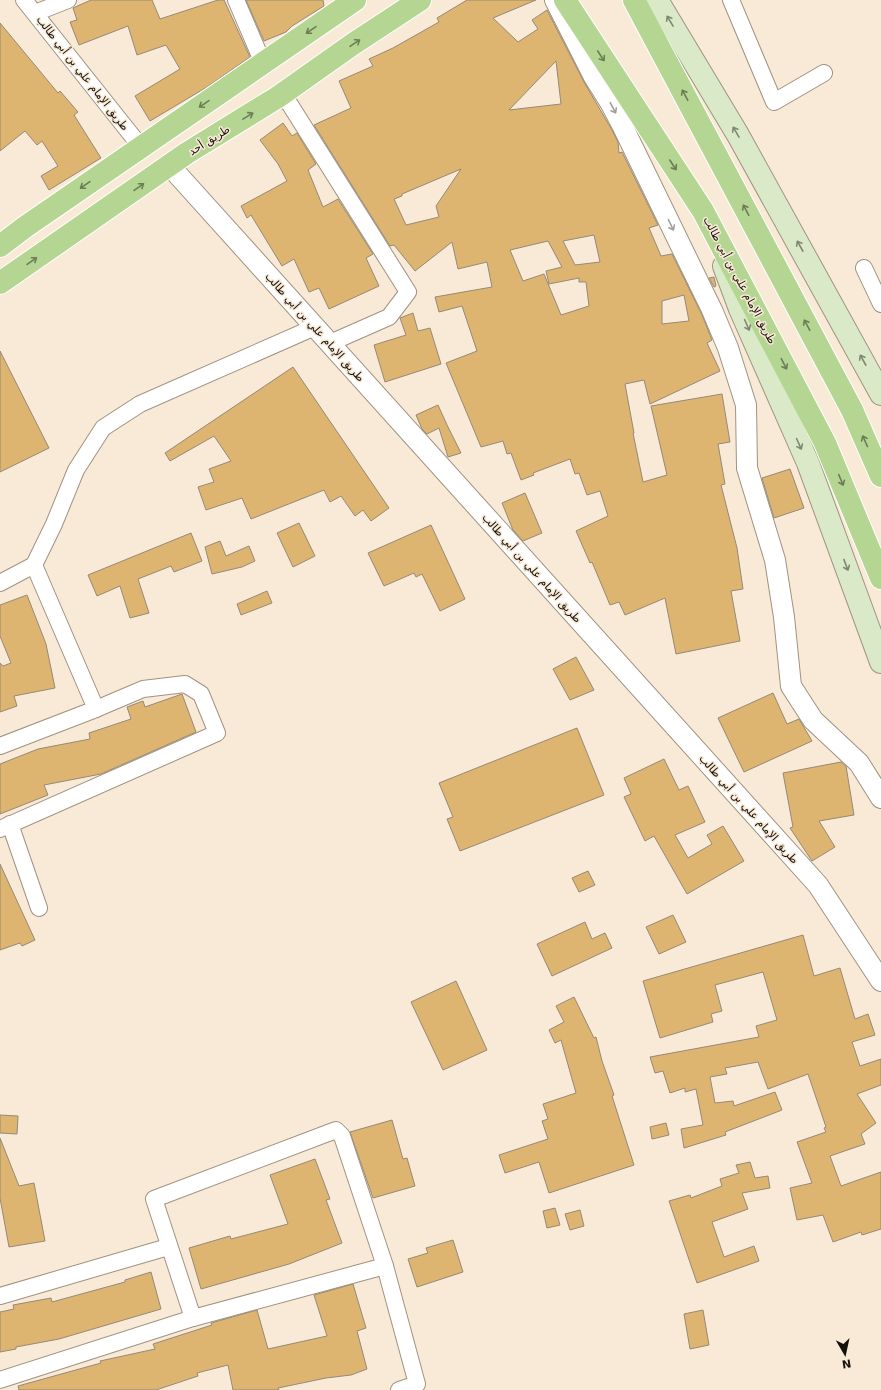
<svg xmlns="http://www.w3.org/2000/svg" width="881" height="1390" viewBox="0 0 881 1390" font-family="'DejaVu Sans','Noto Sans Arabic',sans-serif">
<rect width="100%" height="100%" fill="#f8ead7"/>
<!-- building -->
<g fill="#deb471" stroke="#968977" fill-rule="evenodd">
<path d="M 91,0 L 152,0 L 160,19 L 218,0 L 224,0 L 250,57 L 207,87 L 150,121 L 135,96 L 180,69 L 166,45 L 137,55 L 128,26 L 79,45 L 70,22 L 77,20 L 73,8 Z"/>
<path d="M 246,0 L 323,0 L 324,6 L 292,26 L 286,32 L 264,41 Z"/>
<path d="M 467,0 L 536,0 L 493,18 L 518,42 L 538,29 L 532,20 L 547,10 L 584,82 L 612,130 L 618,142 L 619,153 L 622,152 L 658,225 L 649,228 L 661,256 L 672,254 L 702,315 L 712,340 L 707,343 L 720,371 L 650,404 L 644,380 L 625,384 L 634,433 L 633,433 L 643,482 L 667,475 L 651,406 L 722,394 L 730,442 L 718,444 L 725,484 L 721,485 L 737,548 L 743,589 L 731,591 L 740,641 L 676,654 L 665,598 L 625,615 L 619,602 L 610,605 L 592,562 L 590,563 L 576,531 L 608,516 L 600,491 L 587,495 L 579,473 L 575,474 L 570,459 L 533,473 L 534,475 L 521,480 L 511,453 L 507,454 L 503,441 L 481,447 L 446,363 L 477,351 L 462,306 L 439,312 L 435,297 L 492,287 L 487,262 L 458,269 L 452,242 L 415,271 L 394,245 L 390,246 L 314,125 L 351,108 L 339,81 L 373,66 L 369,59 L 393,48 L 439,22 L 437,18 ZM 556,61 L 561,104 L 509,110 ZM 461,169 L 436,206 L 439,217 L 406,225 L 394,199 L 402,196 L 402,194 ZM 594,235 L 600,262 L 575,265 L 563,241 ZM 548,241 L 562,267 L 546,271 L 549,284 L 579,278 L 579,282 L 586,282 L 589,306 L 561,315 L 544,274 L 523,281 L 510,250 ZM 684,295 L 689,321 L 662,324 L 662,301 Z"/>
<path d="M 0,23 L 58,93 L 60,91 L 78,112 L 74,115 L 101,158 L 49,190 L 41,176 L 58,166 L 42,141 L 37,145 L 25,131 L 0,151 Z"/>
<path d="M 283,123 L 292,136 L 297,133 L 316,164 L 308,170 L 323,207 L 338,199 L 373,254 L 366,258 L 379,286 L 329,309 L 319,288 L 309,292 L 294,259 L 282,266 L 251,215 L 247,218 L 241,206 L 287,181 L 278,164 L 260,140 Z"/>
<path d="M 714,277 L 716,286 L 714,287 L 709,278 Z"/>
<path d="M 413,313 L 418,331 L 430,328 L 441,364 L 385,382 L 374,345 L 406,335 L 400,318 Z"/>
<path d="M 0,351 L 49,448 L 0,472 Z"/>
<path d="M 293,367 L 389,508 L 371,521 L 363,510 L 355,516 L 341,496 L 330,502 L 324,490 L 251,519 L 242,498 L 206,510 L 198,487 L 214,482 L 209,469 L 231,461 L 214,436 L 170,461 L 165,453 Z"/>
<path d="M 438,405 L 447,425 L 461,453 L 448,457 L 439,428 L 427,434 L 422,429 L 416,415 Z"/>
<path d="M 790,469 L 804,508 L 774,518 L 762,478 Z"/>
<path d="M 525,493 L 542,533 L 523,541 L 513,530 L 502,503 Z"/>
<path d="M 299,523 L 315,556 L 293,567 L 277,533 Z"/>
<path d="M 431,525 L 465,599 L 440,611 L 422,574 L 416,577 L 414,573 L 384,586 L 368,553 Z"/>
<path d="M 191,533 L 202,561 L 174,572 L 171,566 L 138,579 L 149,613 L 130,618 L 120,586 L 97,596 L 88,575 Z"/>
<path d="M 220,541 L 226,556 L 249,546 L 255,561 L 242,567 L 212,574 L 205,547 Z"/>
<path d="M 267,591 L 272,603 L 241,615 L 237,604 Z"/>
<path d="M 27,595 L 46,644 L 55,688 L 14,696 L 17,706 L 0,712 L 0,663 L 3,666 L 11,663 L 0,636 L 0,605 Z"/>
<path d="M 576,657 L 594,690 L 570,700 L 553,669 Z"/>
<path d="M 773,693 L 787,724 L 799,719 L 812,741 L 744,772 L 718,718 Z"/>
<path d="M 182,694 L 196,732 L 101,774 L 44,785 L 48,795 L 0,814 L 0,764 L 38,749 L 90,739 L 89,733 L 131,719 L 127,707 L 143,701 L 145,707 Z"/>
<path d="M 577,728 L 604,795 L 460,851 L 447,819 L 453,817 L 439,783 Z"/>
<path d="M 664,759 L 679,790 L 688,786 L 705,822 L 675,835 L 688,858 L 712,844 L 707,835 L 723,826 L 744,861 L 687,894 L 654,836 L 645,841 L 624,797 L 631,794 L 624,778 Z"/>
<path d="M 841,762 L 846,766 L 854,815 L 819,821 L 835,847 L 812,861 L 790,828 L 793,827 L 783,773 Z"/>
<path d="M 0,864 L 35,940 L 22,946 L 20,943 L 0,950 Z"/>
<path d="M 588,871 L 595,885 L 579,892 L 572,878 Z"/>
<path d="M 673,915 L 686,942 L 659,954 L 646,927 Z"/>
<path d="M 585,922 L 592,939 L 605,933 L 612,948 L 552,976 L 537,944 Z"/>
<path d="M 803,935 L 814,976 L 840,968 L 855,1019 L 868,1014 L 875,1035 L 852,1042 L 860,1066 L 881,1059 L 881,1085 L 857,1094 L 876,1123 L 861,1134 L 865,1144 L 830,1156 L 841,1186 L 881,1172 L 881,1229 L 862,1235 L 861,1232 L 833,1242 L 823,1215 L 797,1220 L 790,1188 L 812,1183 L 797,1142 L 826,1132 L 824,1128 L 826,1127 L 808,1074 L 768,1089 L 758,1062 L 725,1068 L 727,1074 L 710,1077 L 715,1103 L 733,1101 L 734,1106 L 775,1092 L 782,1110 L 725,1132 L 726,1135 L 684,1148 L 681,1129 L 703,1125 L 696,1089 L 685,1092 L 685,1088 L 670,1093 L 663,1071 L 655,1073 L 650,1057 L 759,1037 L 756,1026 L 777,1020 L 763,972 L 715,985 L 722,1011 L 711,1014 L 713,1022 L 660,1038 L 643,981 Z"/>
<path d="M 456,981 L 487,1050 L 443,1070 L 411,1002 Z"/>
<path d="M 574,997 L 594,1038 L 596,1037 L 602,1061 L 614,1095 L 612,1096 L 634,1165 L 549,1193 L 539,1162 L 505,1173 L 499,1155 L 548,1139 L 542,1121 L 548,1119 L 543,1104 L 576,1093 L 561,1040 L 555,1043 L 549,1030 L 564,1022 L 556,1006 Z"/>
<path d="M 0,1115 L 18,1116 L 17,1134 L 0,1133 Z"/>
<path d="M 392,1120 L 403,1159 L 407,1158 L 415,1186 L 373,1198 L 350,1132 Z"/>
<path d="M 666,1123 L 669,1135 L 652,1139 L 650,1127 Z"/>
<path d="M 0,1138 L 19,1186 L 34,1183 L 45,1241 L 9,1247 L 0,1198 Z"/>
<path d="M 315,1159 L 330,1199 L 326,1200 L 342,1243 L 289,1264 L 201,1289 L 189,1248 L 230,1236 L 231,1239 L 288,1224 L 270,1175 Z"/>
<path d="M 750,1162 L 755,1178 L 768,1176 L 770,1188 L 742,1193 L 748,1209 L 712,1222 L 724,1257 L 754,1246 L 759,1261 L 697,1283 L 669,1201 L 690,1195 L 691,1198 L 722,1186 L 720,1179 L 739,1173 L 736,1165 Z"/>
<path d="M 555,1208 L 560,1225 L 547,1228 L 543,1211 Z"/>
<path d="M 580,1210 L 584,1226 L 570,1230 L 565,1214 Z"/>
<path d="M 453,1240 L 463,1272 L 417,1287 L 408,1259 L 428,1253 L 426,1248 Z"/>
<path d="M 151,1272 L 161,1309 L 59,1339 L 16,1347 L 16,1349 L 0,1352 L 0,1312 L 14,1309 L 13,1305 L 51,1298 L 52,1302 L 125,1282 L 125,1280 Z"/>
<path d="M 353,1284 L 366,1328 L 357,1331 L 367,1369 L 351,1375 L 326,1378 L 278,1388 L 279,1390 L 233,1390 L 228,1365 L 197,1373 L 198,1376 L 156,1390 L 19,1390 L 18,1386 L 101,1363 L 100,1361 L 155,1349 L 153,1344 L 212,1325 L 211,1323 L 257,1310 L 268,1349 L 327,1336 L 314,1295 Z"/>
<path d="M 703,1310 L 709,1345 L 690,1349 L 684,1314 Z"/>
</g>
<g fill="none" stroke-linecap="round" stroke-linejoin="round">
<defs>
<g id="minor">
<path d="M 24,0 L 141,147"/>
<path d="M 236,0 L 263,63"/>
<path d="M 731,0 L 774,102 L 824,73"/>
<path d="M 35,13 L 68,0"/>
<path d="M 278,97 L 289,103 L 408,292 L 389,317 L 330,343"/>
<path d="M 864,268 L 881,304"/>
<path d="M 0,583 L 34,565 L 54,524 L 76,470 L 103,428 L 140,404 L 315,327"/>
<path d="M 0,746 L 96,709 L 34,565"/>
<path d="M 10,824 L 39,908"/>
<path d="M 0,829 L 217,733 L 201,694 L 185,684 L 143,689 L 96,709"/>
<path d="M 0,1296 L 168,1247"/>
<path d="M 193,1318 L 385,1266"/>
<path d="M 0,1380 L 193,1318 L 154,1199 L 336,1130 L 342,1136 L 385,1266 L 417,1384 L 399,1390"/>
</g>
<g id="tertiary">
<path d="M 555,0 L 594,77 L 611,104 L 622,125 L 712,310 L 728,348 L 746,405 L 747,468 L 775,560 L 784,617 L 791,686 L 813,720 L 859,763 L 881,798"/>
<path d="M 169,165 L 818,885 L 881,981"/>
</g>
<g id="secondary">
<path d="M 657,0 L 738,135 L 881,394"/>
<path d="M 724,266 L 740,309 L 808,463 L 881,662"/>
</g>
<g id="primary">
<path d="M 565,0 L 703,211 L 825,443 L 881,578"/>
<path d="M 634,0 L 852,410 L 881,476"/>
<path d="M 0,246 L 25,227 L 355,0"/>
<path d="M 0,283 L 187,153 L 278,97 L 353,44 L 420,0"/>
</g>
</defs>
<!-- minor casing -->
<use href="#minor" stroke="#9f9380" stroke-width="18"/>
<!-- tertiary casing -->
<use href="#tertiary" stroke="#9f9380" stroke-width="22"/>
<!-- secondary casing -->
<use href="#secondary" stroke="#9f9380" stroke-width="24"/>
<!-- primary casing -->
<use href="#primary" stroke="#fff" stroke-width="24"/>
<!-- minor -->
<use href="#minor" stroke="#fff" stroke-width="16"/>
<!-- tertiary -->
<use href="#tertiary" stroke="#fff" stroke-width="20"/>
<!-- secondary -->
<use href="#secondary" stroke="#daeac8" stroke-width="22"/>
<!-- primary -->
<use href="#primary" stroke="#b4d692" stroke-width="22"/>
</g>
<!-- one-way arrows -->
<defs><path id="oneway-shaft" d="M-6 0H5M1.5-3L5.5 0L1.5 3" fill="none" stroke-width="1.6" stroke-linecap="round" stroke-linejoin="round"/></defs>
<g stroke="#818872">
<use href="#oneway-shaft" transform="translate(670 21) rotate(-121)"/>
<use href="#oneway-shaft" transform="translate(736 132) rotate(-120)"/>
<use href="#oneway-shaft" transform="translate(800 246) rotate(-119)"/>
<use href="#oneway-shaft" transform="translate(747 325) rotate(66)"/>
<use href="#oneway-shaft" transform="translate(863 360) rotate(-119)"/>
<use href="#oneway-shaft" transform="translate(799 444) rotate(66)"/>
<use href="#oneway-shaft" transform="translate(846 565) rotate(69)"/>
</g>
<g stroke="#6c7d55">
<use href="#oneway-shaft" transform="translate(311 30) rotate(145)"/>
<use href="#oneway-shaft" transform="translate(355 43) rotate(-34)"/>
<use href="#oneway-shaft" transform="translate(601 56) rotate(57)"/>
<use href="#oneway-shaft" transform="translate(685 95) rotate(-118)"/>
<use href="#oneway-shaft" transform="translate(204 104) rotate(146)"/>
<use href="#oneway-shaft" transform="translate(248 116) rotate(-31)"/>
<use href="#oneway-shaft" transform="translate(673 165) rotate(57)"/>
<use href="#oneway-shaft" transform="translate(85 185) rotate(145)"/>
<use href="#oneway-shaft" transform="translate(139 187) rotate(-35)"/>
<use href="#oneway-shaft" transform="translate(746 210) rotate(-118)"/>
<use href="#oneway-shaft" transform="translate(32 261) rotate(-35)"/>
<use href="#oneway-shaft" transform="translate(807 325) rotate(-118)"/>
<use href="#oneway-shaft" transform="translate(784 364) rotate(63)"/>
<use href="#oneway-shaft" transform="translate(865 441) rotate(-114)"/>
<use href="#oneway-shaft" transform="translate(841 480) rotate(67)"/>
</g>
<g stroke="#a19f9d">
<use href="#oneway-shaft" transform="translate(613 108) rotate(62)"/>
<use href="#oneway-shaft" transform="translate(671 225) rotate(64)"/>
</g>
<g text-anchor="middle" stroke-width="3" stroke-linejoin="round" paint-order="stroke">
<!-- street labels -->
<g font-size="11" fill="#15100a" stroke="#f8ead7">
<text transform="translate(83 73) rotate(52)" y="4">طريق الإمام علي بن أبي طالب</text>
<text transform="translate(209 140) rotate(-32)" y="4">طريق أحد</text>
<text transform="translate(740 280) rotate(62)" y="4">طريق الإمام علي بن أبي طالب</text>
<text transform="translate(315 327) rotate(48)" y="4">طريق الإمام علي بن أبي طالب</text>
<text transform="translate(532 568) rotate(48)" y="4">طريق الإمام علي بن أبي طالب</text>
<text transform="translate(749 809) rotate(48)" y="4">طريق الإمام علي بن أبي طالب</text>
</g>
</g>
<!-- north arrow -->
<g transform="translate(845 1354) rotate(171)" stroke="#f8ead7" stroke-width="3" paint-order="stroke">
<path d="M0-3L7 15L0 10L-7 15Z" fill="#15100a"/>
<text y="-6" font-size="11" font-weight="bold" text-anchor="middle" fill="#15100a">N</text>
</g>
</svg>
